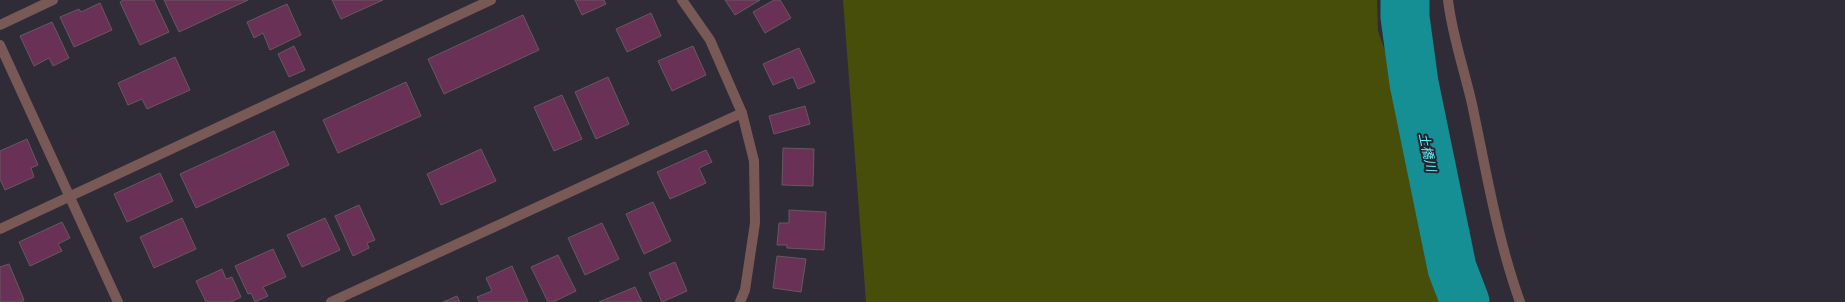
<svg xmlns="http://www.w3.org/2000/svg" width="1845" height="302" viewBox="0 0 1845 302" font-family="'Roboto Condensed','Noto Sans JP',sans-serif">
<rect width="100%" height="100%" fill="#2f2c38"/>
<!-- green -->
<path fill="#464e0a" d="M 843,0 L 1377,0 L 1378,31 L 1474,302 L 866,302 Z"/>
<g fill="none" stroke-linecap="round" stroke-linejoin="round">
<!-- river -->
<path stroke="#158e94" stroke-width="49" d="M 1405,0 L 1405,17 L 1414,83 L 1452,268 L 1465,302"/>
</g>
<!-- building -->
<g fill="#6a3157" stroke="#665861">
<path d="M 123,0 L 154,0 L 169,32 L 140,45 L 120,2 Z"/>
<path d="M 164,0 L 248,0 L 179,32 Z"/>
<path d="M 332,0 L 383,0 L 341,19 Z"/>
<path d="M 575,0 L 604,0 L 606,4 L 582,15 Z"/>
<path d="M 725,0 L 760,0 L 735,15 Z"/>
<path d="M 774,0 L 780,0 L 791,18 L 765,33 L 753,12 Z"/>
<path d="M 100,3 L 112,30 L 74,47 L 60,17 L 79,9 L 81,12 Z"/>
<path d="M 287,4 L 301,35 L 270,50 L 263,33 L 254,38 L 247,22 Z"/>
<path d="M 651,13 L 661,36 L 627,52 L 616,29 Z"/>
<path d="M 523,15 L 539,50 L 444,94 L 428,59 Z"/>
<path d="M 52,22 L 69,58 L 53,66 L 49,58 L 34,66 L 20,36 Z"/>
<path d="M 294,46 L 305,70 L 289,77 L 278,54 Z"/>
<path d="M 693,46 L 706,75 L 672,91 L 658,61 Z"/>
<path d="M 799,48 L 815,82 L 798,89 L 793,77 L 773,85 L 763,64 Z"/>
<path d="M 175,57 L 190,90 L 147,109 L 142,99 L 128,105 L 118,83 Z"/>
<path d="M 608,77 L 629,124 L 596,139 L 575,92 Z"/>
<path d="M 406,82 L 421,116 L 338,153 L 323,120 Z"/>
<path d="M 562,95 L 582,139 L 554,151 L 534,107 Z"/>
<path d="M 805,106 L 810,124 L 774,134 L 769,116 Z"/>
<path d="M 274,131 L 289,165 L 196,208 L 180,174 Z"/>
<path d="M 27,139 L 38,165 L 31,168 L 34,177 L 5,190 L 0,179 L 0,151 Z"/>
<path d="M 783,148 L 814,149 L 813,186 L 782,185 Z"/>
<path d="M 481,149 L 496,181 L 441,205 L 427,174 Z"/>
<path d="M 706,150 L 712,162 L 699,168 L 706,183 L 670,199 L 657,172 Z"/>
<path d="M 160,173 L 173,201 L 127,222 L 114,194 Z"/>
<path d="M 653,202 L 671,241 L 644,254 L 626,214 Z"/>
<path d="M 359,205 L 375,240 L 367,243 L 369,248 L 353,256 L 335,216 Z"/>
<path d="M 789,210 L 826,212 L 824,250 L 787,248 L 787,245 L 777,245 L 779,223 L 789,223 Z"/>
<path d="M 182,218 L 196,249 L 154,268 L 140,237 Z"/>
<path d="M 325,218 L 340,250 L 302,267 L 287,235 Z"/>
<path d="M 62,222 L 70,238 L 58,244 L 62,251 L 30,266 L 19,242 Z"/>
<path d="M 602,223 L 619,259 L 585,275 L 568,238 Z"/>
<path d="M 273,249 L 286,277 L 263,287 L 268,296 L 255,302 L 251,293 L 248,294 L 235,266 Z"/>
<path d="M 558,255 L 576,291 L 553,302 L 548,302 L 531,267 Z"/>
<path d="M 777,256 L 806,259 L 801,292 L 773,288 Z"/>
<path d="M 675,262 L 687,291 L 662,302 L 649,273 Z"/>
<path d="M 9,264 L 24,300 L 20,302 L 0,302 L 0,267 Z"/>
<path d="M 512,266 L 528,302 L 479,302 L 477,297 L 492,291 L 486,278 Z"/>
<path d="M 222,269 L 226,279 L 232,277 L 241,297 L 231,302 L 206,302 L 196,281 Z"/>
<path d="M 635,287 L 642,302 L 599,302 Z"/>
<path d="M 457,296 L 460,302 L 443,302 Z"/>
</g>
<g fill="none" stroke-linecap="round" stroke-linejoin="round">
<!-- minor -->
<g stroke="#795956" stroke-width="10">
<path d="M 682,0 L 710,40 L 742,113 L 754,161 L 755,223 L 745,290 L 740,302"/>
<path d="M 1448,0 C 1452,35 1464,69 1472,104 C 1486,170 1497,238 1520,302"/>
<path d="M 0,25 L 53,0"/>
<path d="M 0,45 L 118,302"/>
<path d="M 0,229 L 491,0"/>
<path d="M 331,302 L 742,113"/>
</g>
</g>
<g text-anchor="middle" stroke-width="4" stroke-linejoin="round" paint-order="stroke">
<!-- water labels -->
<g font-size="13" font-style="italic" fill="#5cf4fc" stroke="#25222e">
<text transform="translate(1428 152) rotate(78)" y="5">土橋川</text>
</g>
</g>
</svg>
